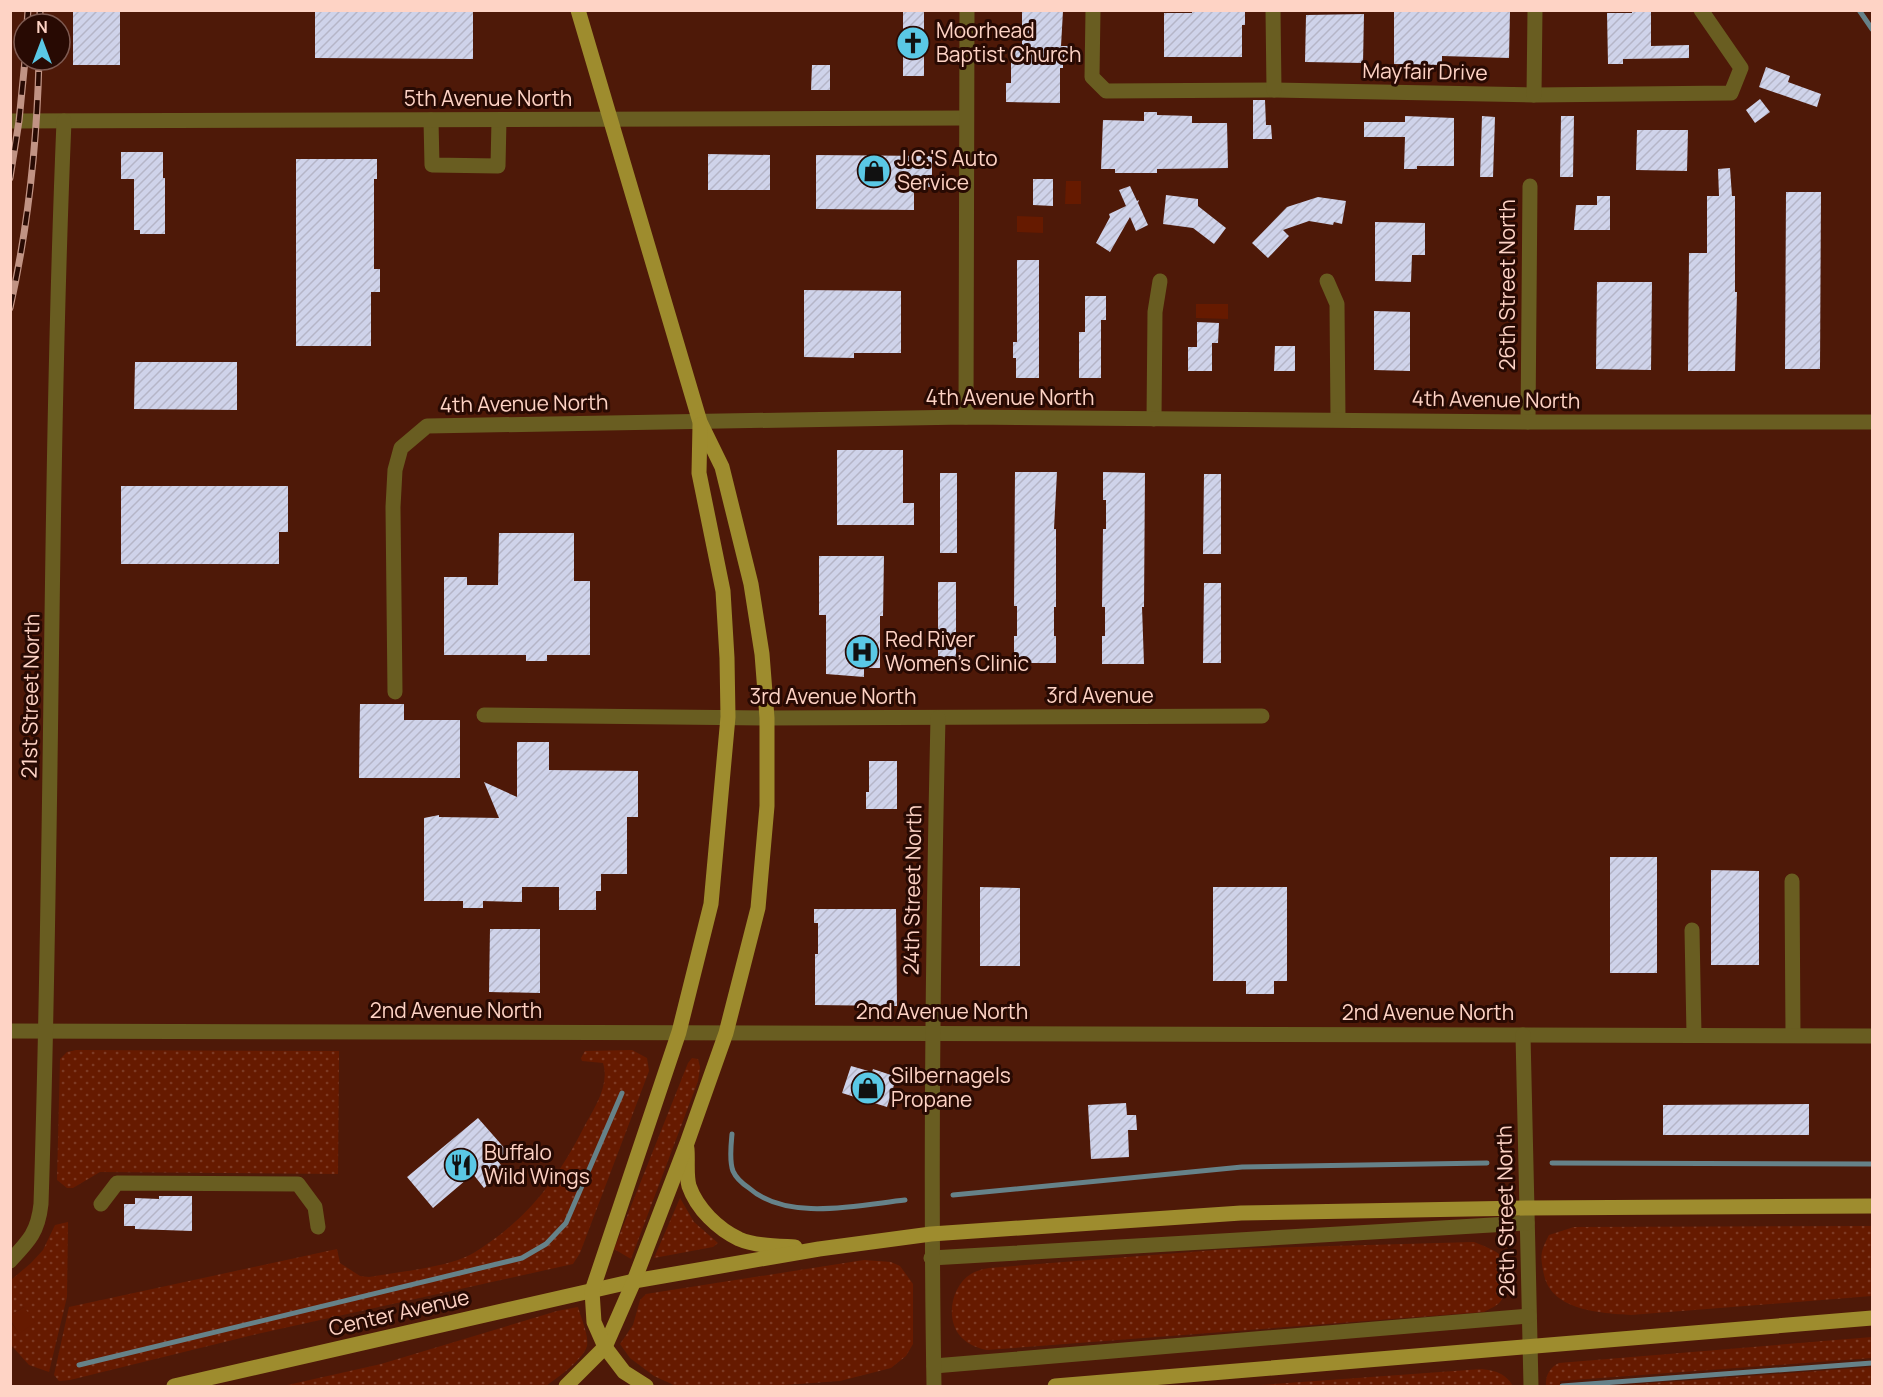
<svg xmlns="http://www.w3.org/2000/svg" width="1883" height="1397" viewBox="0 0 1883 1397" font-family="Manrope,sans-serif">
<defs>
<pattern id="grass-dots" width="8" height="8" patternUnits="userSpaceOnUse" patternTransform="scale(1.5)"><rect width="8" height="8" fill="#661a00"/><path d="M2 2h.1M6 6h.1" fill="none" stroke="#7d3a24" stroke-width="1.8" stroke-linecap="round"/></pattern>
<pattern id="building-hatch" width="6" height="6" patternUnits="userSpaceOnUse" patternTransform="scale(1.5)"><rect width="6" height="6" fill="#cfd3ea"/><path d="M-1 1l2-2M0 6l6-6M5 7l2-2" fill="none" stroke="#b5b5c7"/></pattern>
</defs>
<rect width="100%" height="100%" fill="#4e1908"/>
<!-- grass -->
<g fill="url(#grass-dots)">
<path d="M 76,1050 L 339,1051 L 338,1174 L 100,1172 L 73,1188 L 67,1188 L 57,1180 L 60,1059 L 67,1052 Z"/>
<path d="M 632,1050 L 647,1058 L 649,1071 L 580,1253 L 573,1264 L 257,1334 L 70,1380 L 59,1381 L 54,1375 L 69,1307 L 337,1249 L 340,1263 L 360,1276 L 369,1277 C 398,1272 430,1269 458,1260 C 470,1256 480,1249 490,1242 C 534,1211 560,1174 584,1127 C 594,1108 610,1086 603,1063 L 582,1061 L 581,1058 L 585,1051 Z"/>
<path d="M 692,1058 L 698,1059 L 700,1067 L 698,1081 L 631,1259 L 614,1249 L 688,1063 Z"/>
<path d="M 680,1198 L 694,1222 L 718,1243 L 713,1247 L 654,1258 Z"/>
<path d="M 68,1222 L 67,1297 L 49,1372 L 29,1365 L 11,1345 L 10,1321 L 19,1333 L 24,1307 L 11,1315 L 11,1280 L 31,1263 L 43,1250 L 55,1225 Z"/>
<path d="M 1872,1226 L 1872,1296 L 1631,1315 C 1601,1313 1552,1311 1544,1275 C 1540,1255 1540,1253 1549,1235 L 1574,1227 Z"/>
<path d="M 1474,1242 C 1483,1246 1498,1250 1503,1259 C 1510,1269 1508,1293 1500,1302 C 1497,1306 1489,1309 1484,1312 L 987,1350 C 977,1348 969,1345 961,1337 C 945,1320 951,1286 971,1274 C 976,1271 983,1269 989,1268 L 1229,1249 Z"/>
<path d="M 864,1260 L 891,1262 L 900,1266 L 913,1284 L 913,1344 L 906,1356 L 891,1368 L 840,1381 L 771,1386 L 676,1386 L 654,1376 L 630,1358 L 620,1344 L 633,1325 L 640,1300 L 646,1294 Z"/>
<path d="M 578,1307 C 581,1318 589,1335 587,1346 C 583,1360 557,1378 546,1386 L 283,1386 L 381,1364 L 557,1311 Z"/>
<path d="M 1872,1337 L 1872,1358 L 1560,1381 L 1560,1386 L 1546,1386 C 1545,1376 1550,1367 1559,1363 Z"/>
<path d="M 1872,1367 L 1872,1386 L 1613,1386 Z"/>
<path d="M 1482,1369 C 1496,1371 1505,1373 1513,1386 L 1246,1386 Z"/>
</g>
<!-- garden -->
<g fill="#661a00">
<path d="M 1066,181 L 1081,181 L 1081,204 L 1065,204 Z"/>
<path d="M 1017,216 L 1043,217 L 1043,233 L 1017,232 Z"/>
<path d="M 1196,304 L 1228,304 L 1228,319 L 1196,318 Z"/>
<path d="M 24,1307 L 35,1322 L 19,1334 L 11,1321 L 11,1315 Z"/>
</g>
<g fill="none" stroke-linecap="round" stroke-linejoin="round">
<!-- stream -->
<g stroke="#668289" stroke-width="5">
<path d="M 1859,10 L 1872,29"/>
<path d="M 732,1134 C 731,1145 729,1161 733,1171 C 736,1178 743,1184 749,1188 C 787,1222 859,1205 905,1200"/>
<path d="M 1552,1163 L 1872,1164"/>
<path d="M 953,1195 L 1242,1167 L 1487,1163"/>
<path d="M 79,1365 L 522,1258 L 546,1244 L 566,1223 L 622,1093"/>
<path d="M 1562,1386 L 1872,1363"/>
</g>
</g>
<!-- building -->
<g fill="url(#building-hatch)">
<rect x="73" y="10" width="47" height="55"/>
<path d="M 315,10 L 473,10 L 473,59 L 315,58 Z"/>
<rect x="903" y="10" width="21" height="66"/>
<path d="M 1022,10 L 1063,11 L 1061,46 L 1071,46 L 1071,60 L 1063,60 L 1063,68 L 1060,68 L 1060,103 L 1006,102 L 1006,83 L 1011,83 L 1011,47 L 1022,47 Z"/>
<path d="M 1394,10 L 1510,11 L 1509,58 L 1442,56 L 1442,65 L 1394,64 Z"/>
<path d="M 1632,10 L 1651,10 L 1651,46 L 1689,45 L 1689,58 L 1623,59 L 1623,64 L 1608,64 L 1607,13 L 1632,13 Z"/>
<path d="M 1192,11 L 1245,11 L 1245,25 L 1242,25 L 1242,57 L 1164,57 L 1164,13 L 1192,13 Z"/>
<path d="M 1364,14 L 1363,63 L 1305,62 L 1306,15 Z"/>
<path d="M 812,65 L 830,65 L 830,90 L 811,90 Z"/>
<path d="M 1766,67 L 1790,76 L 1788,82 L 1821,94 L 1817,107 L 1759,87 Z"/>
<path d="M 1760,99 L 1770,112 L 1755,123 L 1746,110 Z"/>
<path d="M 1253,100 L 1265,100 L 1266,125 L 1271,125 L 1272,139 L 1253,139 Z"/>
<path d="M 1144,112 L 1157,112 L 1157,115 L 1192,116 L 1192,123 L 1227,123 L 1228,168 L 1157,169 L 1157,173 L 1115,173 L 1115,169 L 1101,169 L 1103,120 L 1144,121 Z"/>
<path d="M 1405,116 L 1454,118 L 1454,166 L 1417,166 L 1417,169 L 1404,169 L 1405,137 L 1364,137 L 1364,122 L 1405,122 Z"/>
<path d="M 1482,116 L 1495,117 L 1493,177 L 1480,177 Z"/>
<path d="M 1561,116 L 1574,116 L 1573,177 L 1560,177 Z"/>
<path d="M 1637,130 L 1688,130 L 1687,171 L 1636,170 Z"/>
<path d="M 121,152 L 163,152 L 163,178 L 165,178 L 165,234 L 140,234 L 140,230 L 134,230 L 134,179 L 121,179 Z"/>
<path d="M 708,154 L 770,155 L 770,190 L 708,190 Z"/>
<path d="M 816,155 L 932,156 L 932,187 L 914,187 L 914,210 L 816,209 Z"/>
<path d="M 296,159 L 377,159 L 377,179 L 374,179 L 374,269 L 380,269 L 380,292 L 371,292 L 371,346 L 296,346 Z"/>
<path d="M 1730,168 L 1732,196 L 1735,196 L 1735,292 L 1737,292 L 1735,371 L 1688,371 L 1689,253 L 1707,253 L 1707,196 L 1719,196 L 1718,169 Z"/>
<path d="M 1033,179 L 1053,179 L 1053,206 L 1033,205 Z"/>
<path d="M 1130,186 L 1137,201 L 1139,200 L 1138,203 L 1148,225 L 1136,231 L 1130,217 L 1110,252 L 1096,243 L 1110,217 L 1109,214 L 1126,206 L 1119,190 Z"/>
<path d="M 1786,192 L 1821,192 L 1820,369 L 1785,369 Z"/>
<path d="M 1166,195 L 1198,199 L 1198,206 L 1226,228 L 1214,244 L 1193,228 L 1163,224 Z"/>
<path d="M 1597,196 L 1610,196 L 1610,230 L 1574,230 L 1576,205 L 1597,205 Z"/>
<path d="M 1318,197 L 1346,201 L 1342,224 L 1334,222 L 1333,225 L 1309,221 L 1283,230 L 1289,236 L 1268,258 L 1252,243 L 1287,207 Z"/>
<path d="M 1375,222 L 1425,223 L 1425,255 L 1412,255 L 1411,282 L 1375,281 Z"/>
<path d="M 1017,260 L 1039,260 L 1039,378 L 1016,378 L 1016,358 L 1013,358 L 1013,342 L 1017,342 Z"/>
<path d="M 1597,282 L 1652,282 L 1651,370 L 1596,369 Z"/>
<path d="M 804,290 L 901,291 L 901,353 L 854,353 L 854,358 L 804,357 Z"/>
<path d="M 1085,296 L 1106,296 L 1106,320 L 1101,320 L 1101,378 L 1079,378 L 1079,332 L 1085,332 Z"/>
<path d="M 1374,311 L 1410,312 L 1410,371 L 1374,370 Z"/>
<path d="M 1197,322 L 1219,323 L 1218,343 L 1212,343 L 1212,371 L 1188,371 L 1188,347 L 1197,347 Z"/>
<path d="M 1275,346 L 1295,346 L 1295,371 L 1274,371 Z"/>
<path d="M 135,362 L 237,362 L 237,410 L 134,409 Z"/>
<path d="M 837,450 L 903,450 L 903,503 L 914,503 L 914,525 L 837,525 Z"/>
<path d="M 1015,472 L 1057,472 L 1054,529 L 1056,529 L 1056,607 L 1054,607 L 1054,636 L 1056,636 L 1056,663 L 1014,663 L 1014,636 L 1017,636 L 1017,606 L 1014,606 Z"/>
<path d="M 1103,472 L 1145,473 L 1144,607 L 1142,607 L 1144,664 L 1102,664 L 1102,636 L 1105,636 L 1105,607 L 1102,607 L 1103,529 L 1106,529 L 1106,500 L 1103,500 Z"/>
<rect x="940" y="473" width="17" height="80"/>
<path d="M 1204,474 L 1221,474 L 1221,554 L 1203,554 Z"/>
<path d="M 121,486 L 288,486 L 288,532 L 279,532 L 279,564 L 121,564 Z"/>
<path d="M 499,533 L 574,533 L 574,581 L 590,581 L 590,655 L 547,655 L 547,661 L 526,661 L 526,655 L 444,655 L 444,577 L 467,577 L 467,585 L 498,585 Z"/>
<path d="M 819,556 L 884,556 L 883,616 L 880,616 L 880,668 L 864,668 L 864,677 L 826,674 L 826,615 L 819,615 Z"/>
<rect x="938" y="582" width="18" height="80"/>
<path d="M 1204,583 L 1221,583 L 1221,663 L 1203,663 Z"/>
<path d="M 360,704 L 404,704 L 404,720 L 460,720 L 460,778 L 359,778 Z"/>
<path d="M 517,742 L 549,742 L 549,770 L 638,771 L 638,817 L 627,817 L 627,874 L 601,874 L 601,891 L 596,891 L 596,910 L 559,910 L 559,887 L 522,887 L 522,902 L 483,901 L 483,908 L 463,908 L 463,901 L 424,901 L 424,818 L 439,815 L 439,817 L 499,818 L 484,782 L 517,797 Z"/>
<path d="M 869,761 L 897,761 L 897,809 L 866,809 L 866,792 L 869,792 Z"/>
<rect x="1610" y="857" width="47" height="116"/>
<path d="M 1711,870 L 1759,871 L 1759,965 L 1711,965 Z"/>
<path d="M 980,887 L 1020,888 L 1020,966 L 980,966 Z"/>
<path d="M 1213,887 L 1287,887 L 1287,981 L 1274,981 L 1274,994 L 1246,994 L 1246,981 L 1213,981 Z"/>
<path d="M 814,909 L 896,909 L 897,1006 L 815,1005 L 815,954 L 818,954 L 818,923 L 814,923 Z"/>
<path d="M 490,929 L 540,929 L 540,993 L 489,992 Z"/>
<path d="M 851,1066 L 872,1072 L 873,1069 L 894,1076 L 893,1079 L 896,1079 L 887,1107 L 842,1093 Z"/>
<path d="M 1126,1103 L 1127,1115 L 1136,1115 L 1137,1130 L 1128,1130 L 1129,1157 L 1091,1159 L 1088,1105 Z"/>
<path d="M 1809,1104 L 1809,1135 L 1663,1135 L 1663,1105 Z"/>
<path d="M 478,1118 L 507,1151 L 497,1160 L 505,1170 L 484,1188 L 473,1174 L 433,1208 L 407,1177 Z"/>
<path d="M 159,1196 L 192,1196 L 192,1231 L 135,1229 L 135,1226 L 124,1226 L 124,1204 L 135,1204 L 135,1198 L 159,1199 Z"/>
</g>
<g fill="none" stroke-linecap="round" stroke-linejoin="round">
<!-- minor -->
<g stroke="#695d21" stroke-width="15">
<path d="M 1093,10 L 1092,77 L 1106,91 L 1274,90 L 1534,95 L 1731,93 L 1741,68 L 1701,10"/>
<path d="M 1273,10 L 1274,90"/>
<path d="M 1534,95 L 1535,10"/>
<path d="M 431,120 L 432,165 L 498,166 L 499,120"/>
<path d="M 10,121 L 966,118"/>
<path d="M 1327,281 L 1337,304 L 1338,419"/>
<path d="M 966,417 L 967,10"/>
<path d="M 1154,419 L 1155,312 L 1160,281"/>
<path d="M 1528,422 L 1530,186"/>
<path d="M 395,692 L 393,507 L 395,470 L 401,448 L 427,426 L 966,417 L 1528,422 L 1872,422"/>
<path d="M 484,715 L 767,718 L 1262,716"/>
<path d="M 1792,881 L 1793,1035"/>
<path d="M 1692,930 L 1694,1035"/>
<path d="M 10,1031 L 1872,1036"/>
<path d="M 1523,1035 L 1531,1386"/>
<path d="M 101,1204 L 117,1183 L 298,1184 L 315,1207 L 318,1227"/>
<path d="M 931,1258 L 1527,1223"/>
<path d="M 10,1261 C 29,1241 38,1232 41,1204 C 53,843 49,482 64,121"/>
<path d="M 934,1366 L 1529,1316"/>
<path d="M 934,1386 C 930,1163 933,941 938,718"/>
</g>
<!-- major -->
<g stroke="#9e8c2e" stroke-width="15">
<path d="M 687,1149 C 688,1161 686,1175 689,1186 C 697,1209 718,1229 739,1239 C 755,1246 777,1246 795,1247"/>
<path d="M 174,1386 L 634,1281 L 819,1249 L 931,1234 L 1241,1213 L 1527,1208 L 1872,1206"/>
<path d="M 566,1386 L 605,1347 L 634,1281 L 687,1143 L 726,1033 L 758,908 L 767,806 L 767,718 L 762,654 L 751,584 L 722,467 L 700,422 L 578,10"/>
<path d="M 646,1386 L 624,1372 L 605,1347 L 594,1322 L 592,1291 L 679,1032 L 711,904 L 728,717 L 727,658 L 723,591 L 699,473 L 700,425"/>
<path d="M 1055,1386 L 1872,1318"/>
</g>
<defs>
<g id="rail">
<path d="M 27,24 L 28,10"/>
<path d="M 40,24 L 40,10"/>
<path d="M 10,178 L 19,121 L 25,60"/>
<path d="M 10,308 C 28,227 37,143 39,60"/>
</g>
</defs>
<!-- rail casing -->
<use href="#rail" stroke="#c19384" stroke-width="7"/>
<!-- rail -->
<use href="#rail" stroke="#280a03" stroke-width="4.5" stroke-dasharray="14" stroke-linecap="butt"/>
</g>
<!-- icons -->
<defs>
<symbol id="church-disc" viewBox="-11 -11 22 22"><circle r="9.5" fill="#5ac8e5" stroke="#280a03"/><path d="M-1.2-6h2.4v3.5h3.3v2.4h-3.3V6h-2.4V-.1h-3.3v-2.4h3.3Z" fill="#111"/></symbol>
<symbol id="shop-disc" viewBox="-11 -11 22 22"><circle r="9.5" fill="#5ac8e5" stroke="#280a03"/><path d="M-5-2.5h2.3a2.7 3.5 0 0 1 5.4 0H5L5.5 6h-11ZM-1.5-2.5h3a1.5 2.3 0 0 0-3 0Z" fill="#111"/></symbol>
<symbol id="hospital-disc" viewBox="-11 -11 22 22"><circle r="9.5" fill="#5ac8e5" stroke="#280a03"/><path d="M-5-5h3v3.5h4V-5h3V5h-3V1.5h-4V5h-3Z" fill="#111"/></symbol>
<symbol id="restaurant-disc" viewBox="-11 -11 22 22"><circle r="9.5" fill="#5ac8e5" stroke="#280a03"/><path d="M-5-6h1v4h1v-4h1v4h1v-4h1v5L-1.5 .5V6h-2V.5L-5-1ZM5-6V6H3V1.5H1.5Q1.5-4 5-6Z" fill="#111"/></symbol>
</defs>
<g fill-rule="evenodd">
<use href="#church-disc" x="894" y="24" width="38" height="38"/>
<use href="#shop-disc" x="855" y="152" width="38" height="38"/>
<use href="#hospital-disc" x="843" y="633" width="38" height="38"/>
<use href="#shop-disc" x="849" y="1069" width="38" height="38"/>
<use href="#restaurant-disc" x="442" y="1146" width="38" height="38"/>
</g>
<g text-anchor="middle" stroke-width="6" stroke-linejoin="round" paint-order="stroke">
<!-- poi labels -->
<g font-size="21" fill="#fed3c5" stroke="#280a03" text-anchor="start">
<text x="936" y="38">Moorhead<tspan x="936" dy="24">Baptist Church</tspan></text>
<text x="897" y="166">J.C.'S Auto<tspan x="897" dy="24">Service</tspan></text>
<text x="885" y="647">Red River<tspan x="885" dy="24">Women's Clinic</tspan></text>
<text x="891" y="1083">Silbernagels<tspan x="891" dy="24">Propane</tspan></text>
<text x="484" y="1160">Buffalo<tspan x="484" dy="24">Wild Wings</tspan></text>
</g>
<!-- street labels -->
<g font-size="21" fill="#fed3c5" stroke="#280a03">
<text transform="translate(1425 72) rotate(1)" y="7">Mayfair Drive</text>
<text x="488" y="106">5th Avenue North</text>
<text transform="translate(1508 285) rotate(-90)" y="7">26th Street North</text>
<text x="1010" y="405">4th Avenue North</text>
<text transform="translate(1496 400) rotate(1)" y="7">4th Avenue North</text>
<text transform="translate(524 404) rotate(-1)" y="7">4th Avenue North</text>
<text transform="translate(31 696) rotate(-89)" y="7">21st Street North</text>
<text x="1100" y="703">3rd Avenue</text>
<text x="833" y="704">3rd Avenue North</text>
<text transform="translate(913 890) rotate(-89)" y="7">24th Street North</text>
<text x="456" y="1018">2nd Avenue North</text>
<text x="942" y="1019">2nd Avenue North</text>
<text x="1428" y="1020">2nd Avenue North</text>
<text transform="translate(1506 1211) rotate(-91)" y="7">26th Street North</text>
<text transform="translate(399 1313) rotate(-13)" y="7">Center Avenue</text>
</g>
</g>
<!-- border -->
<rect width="1883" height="1397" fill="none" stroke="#fed3c5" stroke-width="24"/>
<!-- north arrow -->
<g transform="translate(42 42)"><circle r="28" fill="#280a03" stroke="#7e5a51" stroke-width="1.5"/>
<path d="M0-4.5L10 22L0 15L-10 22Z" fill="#5ac8e5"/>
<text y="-9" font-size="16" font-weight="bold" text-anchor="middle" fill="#fed3c5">N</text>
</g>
</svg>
